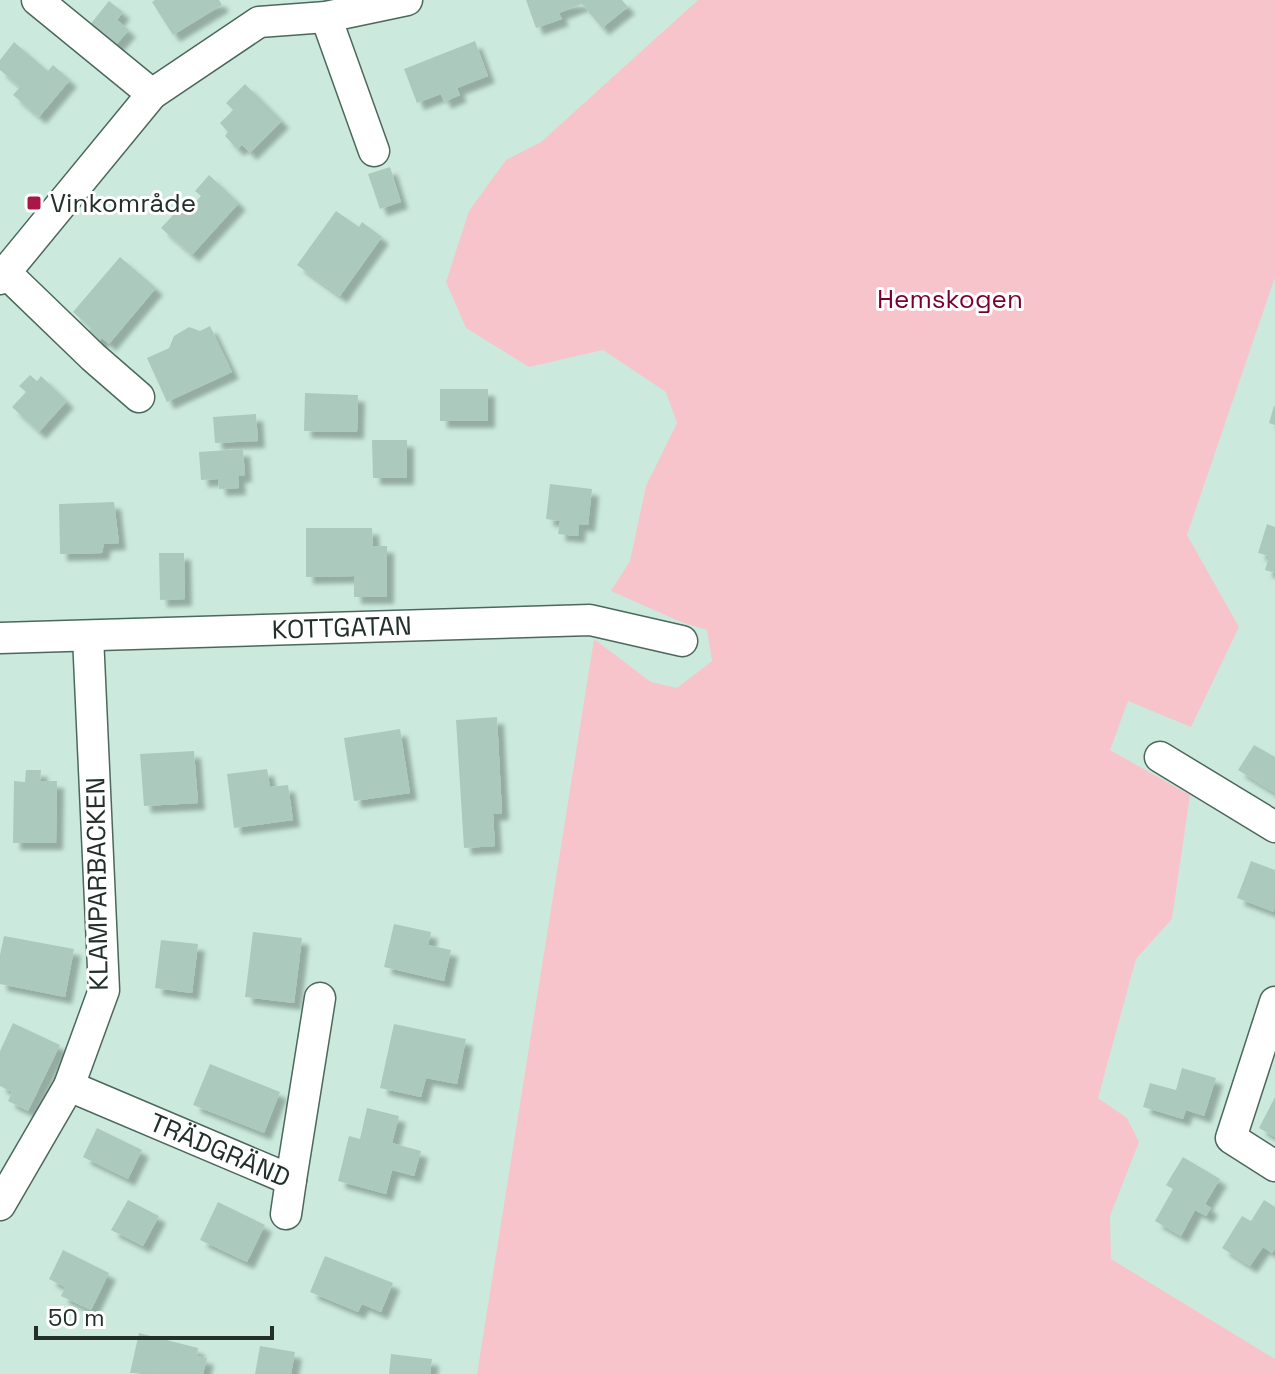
<svg xmlns="http://www.w3.org/2000/svg" width="1275" height="1374" viewBox="0 0 1275 1374" font-family="'Space Grotesk',sans-serif">
<defs>
<filter id="shadow"><feDropShadow dx="7" dy="7" stdDeviation="2" flood-color="#0004"/></filter>
</defs>
<rect width="100%" height="100%" fill="#cbeadd"/>
<!-- green -->
<path fill="#f8c4cb" d="M 698,0 L 1275,0 L 1275,277 L 1187,535 L 1239,627 L 1191,727 L 1128,701 L 1110,750 L 1190,795 L 1172,919 L 1136,959 L 1098,1098 L 1127,1118 L 1139,1142 L 1110,1216 L 1111,1259 L 1275,1359 L 1275,1374 L 477,1374 L 594,639 L 651,682 L 677,688 L 712,661 L 707,630 L 681,622 L 611,591 L 630,561 L 646,486 L 677,423 L 666,392 L 603,350 L 529,367 L 466,328 L 446,282 L 469,211 L 506,160 L 541,142 Z"/>
<!-- building -->
<g fill="#abcabd" filter="url(#shadow)">
<path d="M 155,0 L 219,0 L 222,5 L 173,35 L 152,2 Z"/>
<path d="M 526,0 L 622,0 L 628,7 L 602,28 L 582,4 L 559,13 L 562,19 L 536,28 Z"/>
<path d="M 109,1 L 123,12 L 117,20 L 129,30 L 115,46 L 89,26 Z"/>
<path d="M 475,41 L 488,76 L 457,88 L 460,95 L 444,102 L 441,94 L 417,103 L 404,69 Z"/>
<path d="M 14,42 L 48,71 L 53,65 L 70,80 L 39,117 L 13,95 L 20,87 L 0,70 L 0,60 Z"/>
<path d="M 245,84 L 282,121 L 250,153 L 242,145 L 237,149 L 225,136 L 228,132 L 220,123 L 233,110 L 226,103 Z"/>
<path d="M 390,167 L 401,202 L 380,209 L 368,174 Z"/>
<path d="M 209,175 L 239,203 L 192,255 L 161,228 L 189,198 L 194,203 L 201,196 L 195,191 Z"/>
<path d="M 336,211 L 359,227 L 362,222 L 382,237 L 340,296 L 297,265 Z"/>
<path d="M 120,257 L 156,288 L 109,344 L 102,338 L 95,346 L 84,337 L 91,328 L 73,312 Z"/>
<path d="M 210,326 L 232,372 L 167,402 L 147,358 L 169,348 L 174,336 L 189,327 L 200,331 Z"/>
<path d="M 30,375 L 37,381 L 41,376 L 67,401 L 39,432 L 12,407 L 26,392 L 19,386 Z"/>
<rect x="440" y="389" width="48" height="32"/>
<path d="M 305,393 L 358,395 L 357,432 L 304,431 Z"/>
<path d="M 1274,406 L 1275,406 L 1275,425 L 1269,423 Z"/>
<path d="M 256,414 L 258,441 L 215,443 L 213,417 Z"/>
<path d="M 372,440 L 407,440 L 407,478 L 373,478 Z"/>
<path d="M 243,449 L 245,475 L 238,476 L 239,488 L 219,489 L 218,479 L 201,480 L 199,452 Z"/>
<path d="M 550,484 L 592,489 L 588,525 L 579,524 L 578,536 L 558,534 L 560,521 L 546,519 Z"/>
<path d="M 114,502 L 119,543 L 104,544 L 102,553 L 60,554 L 59,504 Z"/>
<path d="M 1267,524 L 1275,527 L 1275,573 L 1265,570 L 1269,556 L 1258,553 Z"/>
<path d="M 306,528 L 372,528 L 373,546 L 387,546 L 387,597 L 354,597 L 354,576 L 306,577 Z"/>
<path d="M 159,553 L 184,553 L 185,599 L 160,600 Z"/>
<path d="M 497,717 L 502,813 L 493,814 L 495,846 L 464,848 L 456,720 Z"/>
<path d="M 400,729 L 410,793 L 354,801 L 344,738 Z"/>
<path d="M 1254,745 L 1275,757 L 1275,793 L 1238,770 Z"/>
<path d="M 194,751 L 198,803 L 144,806 L 140,754 Z"/>
<path d="M 267,769 L 270,787 L 288,785 L 293,820 L 234,828 L 227,774 Z"/>
<path d="M 26,770 L 41,770 L 40,781 L 57,781 L 56,843 L 13,843 L 14,781 L 25,782 Z"/>
<path d="M 1251,861 L 1275,870 L 1274,912 L 1237,898 Z"/>
<path d="M 394,924 L 431,932 L 428,945 L 451,950 L 444,981 L 384,967 Z"/>
<path d="M 253,932 L 302,938 L 294,1003 L 245,997 Z"/>
<path d="M 4,936 L 74,949 L 65,997 L 0,984 L 0,955 Z"/>
<path d="M 161,940 L 198,944 L 192,993 L 155,988 Z"/>
<path d="M 13,1023 L 60,1045 L 28,1111 L 8,1101 L 12,1092 L 0,1086 L 0,1051 Z"/>
<path d="M 394,1024 L 466,1039 L 457,1084 L 426,1078 L 421,1097 L 380,1088 Z"/>
<path d="M 210,1064 L 280,1092 L 264,1133 L 193,1105 Z"/>
<path d="M 1182,1068 L 1216,1078 L 1204,1116 L 1186,1110 L 1183,1119 L 1143,1107 L 1150,1083 L 1176,1090 Z"/>
<path d="M 1275,1097 L 1275,1137 L 1259,1128 Z"/>
<path d="M 367,1108 L 399,1116 L 392,1143 L 421,1151 L 414,1176 L 392,1170 L 386,1194 L 338,1181 L 349,1136 L 360,1139 Z"/>
<path d="M 97,1128 L 142,1150 L 128,1179 L 83,1157 Z"/>
<path d="M 1183,1157 L 1220,1179 L 1205,1204 L 1211,1208 L 1206,1216 L 1195,1210 L 1181,1236 L 1155,1221 L 1173,1189 L 1166,1185 Z"/>
<path d="M 128,1200 L 159,1216 L 143,1246 L 111,1230 Z"/>
<path d="M 1264,1200 L 1275,1207 L 1275,1249 L 1272,1253 L 1263,1247 L 1250,1266 L 1222,1248 L 1242,1216 L 1251,1221 Z"/>
<path d="M 218,1202 L 265,1225 L 247,1262 L 200,1240 Z"/>
<path d="M 63,1250 L 109,1273 L 91,1310 L 61,1296 L 65,1287 L 49,1279 Z"/>
<path d="M 325,1256 L 393,1283 L 381,1312 L 362,1304 L 358,1312 L 310,1292 Z"/>
<path d="M 139,1333 L 198,1348 L 197,1356 L 207,1358 L 203,1374 L 130,1373 Z"/>
<path d="M 260,1346 L 295,1352 L 291,1374 L 255,1374 Z"/>
<path d="M 391,1354 L 432,1359 L 430,1374 L 389,1374 Z"/>
</g>
<g fill="none" stroke-linecap="round" stroke-linejoin="round">
<defs>
<g id="minor">
<path d="M 37,0 L 152,94"/>
<path d="M 326,17 L 374,151"/>
<path d="M 6,273 L 93,357 L 139,397"/>
<path d="M 0,279 L 152,94 L 259,22 L 326,17 L 407,0"/>
<path id="s1" d="M 0,638 L 590,620 L 682,641"/>
<path d="M 1160,757 L 1275,827"/>
<path d="M 1275,1002 L 1231,1138 L 1275,1166"/>
<path id="s2" d="M 69,1086 L 291,1180 L 320,998"/>
<path d="M 0,1205 L 69,1086 L 104,990 L 88,636"/>
<path d="M 286,1214 L 291,1180"/>
</g>
</defs>
<!-- minor casing -->
<use href="#minor" stroke="#4c685c" stroke-width="33"/>
<!-- minor -->
<use href="#minor" stroke="#fff" stroke-width="30"/>
</g>
<!-- markers -->
<rect fill="#aa1648" stroke="#fff" stroke-width="3" x="26" y="195" width="16" height="16" rx="4"/>
<g text-anchor="middle" stroke-width="6" stroke-linejoin="round" paint-order="stroke">
<!-- poi labels -->
<g font-size="26" fill="#232f2a" stroke="#fff" text-anchor="start">
<text x="50" y="212">Vinkområde</text>
</g>
<!-- park labels -->
<g font-size="26" fill="#79002e" stroke="#fff">
<text x="950" y="308">Hemskogen</text>
</g>
<!-- street labels -->
<g font-size="26" fill="#232f2a" stroke="#fff">
<text dy="9" stroke="none"><textPath href="#s1" startOffset="342">KOTTGATAN</textPath></text>
<text transform="translate(97 884) rotate(-91)" y="9">KLAMPARBACKEN</text>
<text dy="9" stroke="none"><textPath href="#s2" startOffset="164">TRÄDGRÄND</textPath></text>
</g>
</g>
<!-- scale -->
<path d="M36 1326v12h236v-12" fill="none" stroke="#232f2a" stroke-width="4"/>
<text x="48" y="1326" font-size="24" fill="#232f2a" stroke="#ffffff" stroke-width="6" paint-order="stroke">50 m</text>
</svg>
